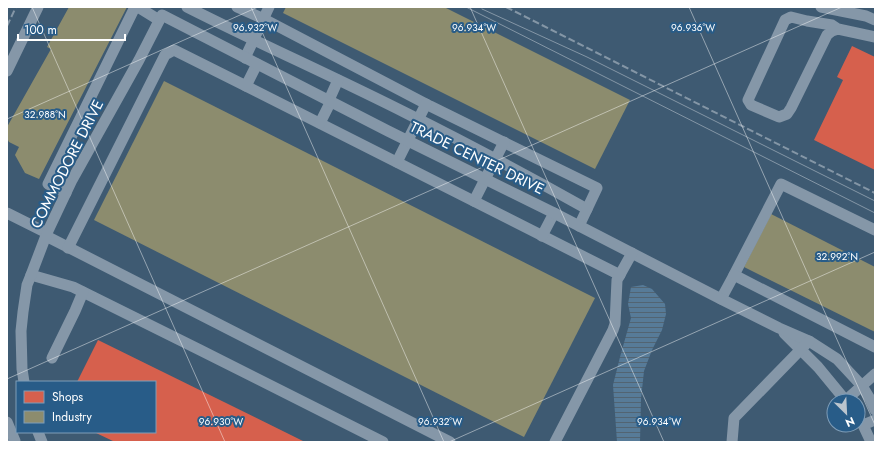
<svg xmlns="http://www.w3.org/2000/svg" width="882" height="449" viewBox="0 0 882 449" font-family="Jost,sans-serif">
<defs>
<pattern id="water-rules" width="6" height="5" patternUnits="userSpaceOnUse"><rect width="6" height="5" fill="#577b98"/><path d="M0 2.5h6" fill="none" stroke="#526472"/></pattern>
</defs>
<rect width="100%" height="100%" fill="#3e5a72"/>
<!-- water -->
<path fill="url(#water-rules)" d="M 643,285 L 652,289 L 665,304 L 666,314 L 662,330 L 652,350 L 644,371 L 641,399 L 640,442 L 617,442 L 613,385 L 620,357 L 631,318 L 628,304 L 631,287 Z"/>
<!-- shops -->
<g fill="#d6604d">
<path d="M 852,46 L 875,57 L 875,170 L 814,140 L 843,80 L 837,77 Z"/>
<path d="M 98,340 L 305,442 L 115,442 L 94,432 L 155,432 L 155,382 L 77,382 Z"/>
</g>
<!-- industry -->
<g fill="#8c8c6e">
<path d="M 69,7 L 127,7 L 39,179 L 25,173 L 15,155 L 19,147 L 9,142 L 7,138 L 7,127 L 51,49 L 47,47 Z"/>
<path d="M 286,7 L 444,7 L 630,100 L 595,169 L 283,13 Z"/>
<path d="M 164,81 L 595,298 L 524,437 L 94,220 Z"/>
<path d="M 771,214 L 875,267 L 875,332 L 744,267 Z"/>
</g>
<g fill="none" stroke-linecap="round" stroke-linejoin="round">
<!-- minor -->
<g stroke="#8597a8" stroke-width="11">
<path d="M 138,7 L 159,20"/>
<path d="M 187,7 C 260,44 335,77 408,114 C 468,144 528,176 587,209"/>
<path d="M 237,7 L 264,19 L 430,106 L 597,188 L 579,226"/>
<path d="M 821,7 L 866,16 L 875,20"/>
<path d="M 838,29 L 832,31 L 827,35 L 791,108 L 787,114 L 779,117 L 751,105 L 748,100 L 785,20 L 791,17 L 807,21 L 832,25 L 838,29 L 875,37"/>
<path d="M 245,58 L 269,7"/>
<path d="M 7,71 L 38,7"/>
<path d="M 246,86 L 620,275"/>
<path d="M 329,100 L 338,80"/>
<path d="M 320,123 L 331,101"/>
<path d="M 397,162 L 426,104"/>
<path d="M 66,193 L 48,184 L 135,7"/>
<path d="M 474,201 L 504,142"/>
<path d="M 7,213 L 47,233"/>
<path d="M 46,236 L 450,442"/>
<path d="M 542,236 L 554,213"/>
<path d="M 68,248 L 165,55 L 174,50 L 246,86 L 257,64"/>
<path d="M 31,275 L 73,287 L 200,350 L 383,442"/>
<path d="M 734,275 L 781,184 L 875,230"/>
<path d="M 721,299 L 734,275 L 875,347"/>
<path d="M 784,333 L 818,367 L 846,401"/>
<path d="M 52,358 L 75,311 L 83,292"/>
<path d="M 24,382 L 22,369 L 21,331 L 23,312 L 27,285 L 31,275 L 47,233 L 72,180 L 139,60 L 162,15 L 388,131 L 554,213 L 721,299 L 779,328 L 809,341 L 837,359 L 862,386 L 870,399 L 875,410"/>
<path d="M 846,400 L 875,374"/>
<path d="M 858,417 L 863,425 L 871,442"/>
<path d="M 7,422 L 15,441 L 13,442"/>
<path d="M 863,425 L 875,420"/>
<path d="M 38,432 L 42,442"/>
<path d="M 555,442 L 613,330 L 615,324 L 617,280 L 632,253"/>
<path d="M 732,442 L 734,418 L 809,341"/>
</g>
<!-- tram -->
<g stroke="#8496a6" stroke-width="1">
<path d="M 466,7 L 875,213"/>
<path d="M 482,9 L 587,57 L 875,201"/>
</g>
<!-- rail -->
<g stroke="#8496a6" stroke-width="2" stroke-dasharray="7 3" stroke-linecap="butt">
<path d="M 506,7 L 875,193"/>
<path d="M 7,26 L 16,7"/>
</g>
</g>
<!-- ticks -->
<path fill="none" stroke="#fff" stroke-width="1" stroke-opacity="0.45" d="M 32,7 L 225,442M 251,7 L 444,442M 470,7 L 664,442M 689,7 L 875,425M 7,119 L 258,7M 7,379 L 842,7M 449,442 L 875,252"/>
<g text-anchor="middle" stroke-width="4" stroke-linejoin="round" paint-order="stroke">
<!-- street labels -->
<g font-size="15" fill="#fff" stroke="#285c88">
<text transform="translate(477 158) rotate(26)" y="5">TRADE CENTER DRIVE</text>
<text transform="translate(67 164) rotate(-63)" y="5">COMMODORE DRIVE</text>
</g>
</g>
<g font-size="10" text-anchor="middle" fill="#fff" stroke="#285c88" stroke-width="4" stroke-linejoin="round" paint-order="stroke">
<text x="255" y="31">96.932°W</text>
<text x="474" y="31">96.934°W</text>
<text x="693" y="31">96.936°W</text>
<text x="45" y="118">32.988°N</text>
<text x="837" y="260">32.992°N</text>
<text x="221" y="425">96.930°W</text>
<text x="440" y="425">96.932°W</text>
<text x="659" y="425">96.934°W</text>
</g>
<!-- border -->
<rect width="882" height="449" fill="none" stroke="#ffffff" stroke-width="16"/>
<!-- legend -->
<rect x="16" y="381" width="140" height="52" fill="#285c88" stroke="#7e9db8"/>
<rect x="24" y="391" width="20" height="12" fill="#d6604d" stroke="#7e9db8"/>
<text x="52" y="401" font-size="12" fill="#ffffff">Shops</text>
<rect x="24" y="411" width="20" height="12" fill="#8c8c6e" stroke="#7e9db8"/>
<text x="52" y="421" font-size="12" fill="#ffffff">Industry</text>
<!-- north arrow -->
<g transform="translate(846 413) rotate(156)"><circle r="19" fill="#285c88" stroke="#7e9db8"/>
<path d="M0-3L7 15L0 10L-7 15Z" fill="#bbc5ce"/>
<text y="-6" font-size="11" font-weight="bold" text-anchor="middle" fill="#ffffff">N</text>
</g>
<!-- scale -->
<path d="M18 34v6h107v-6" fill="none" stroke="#ffffff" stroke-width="2"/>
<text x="24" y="34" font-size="12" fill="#ffffff" stroke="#285c88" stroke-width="3" paint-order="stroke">100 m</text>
</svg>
